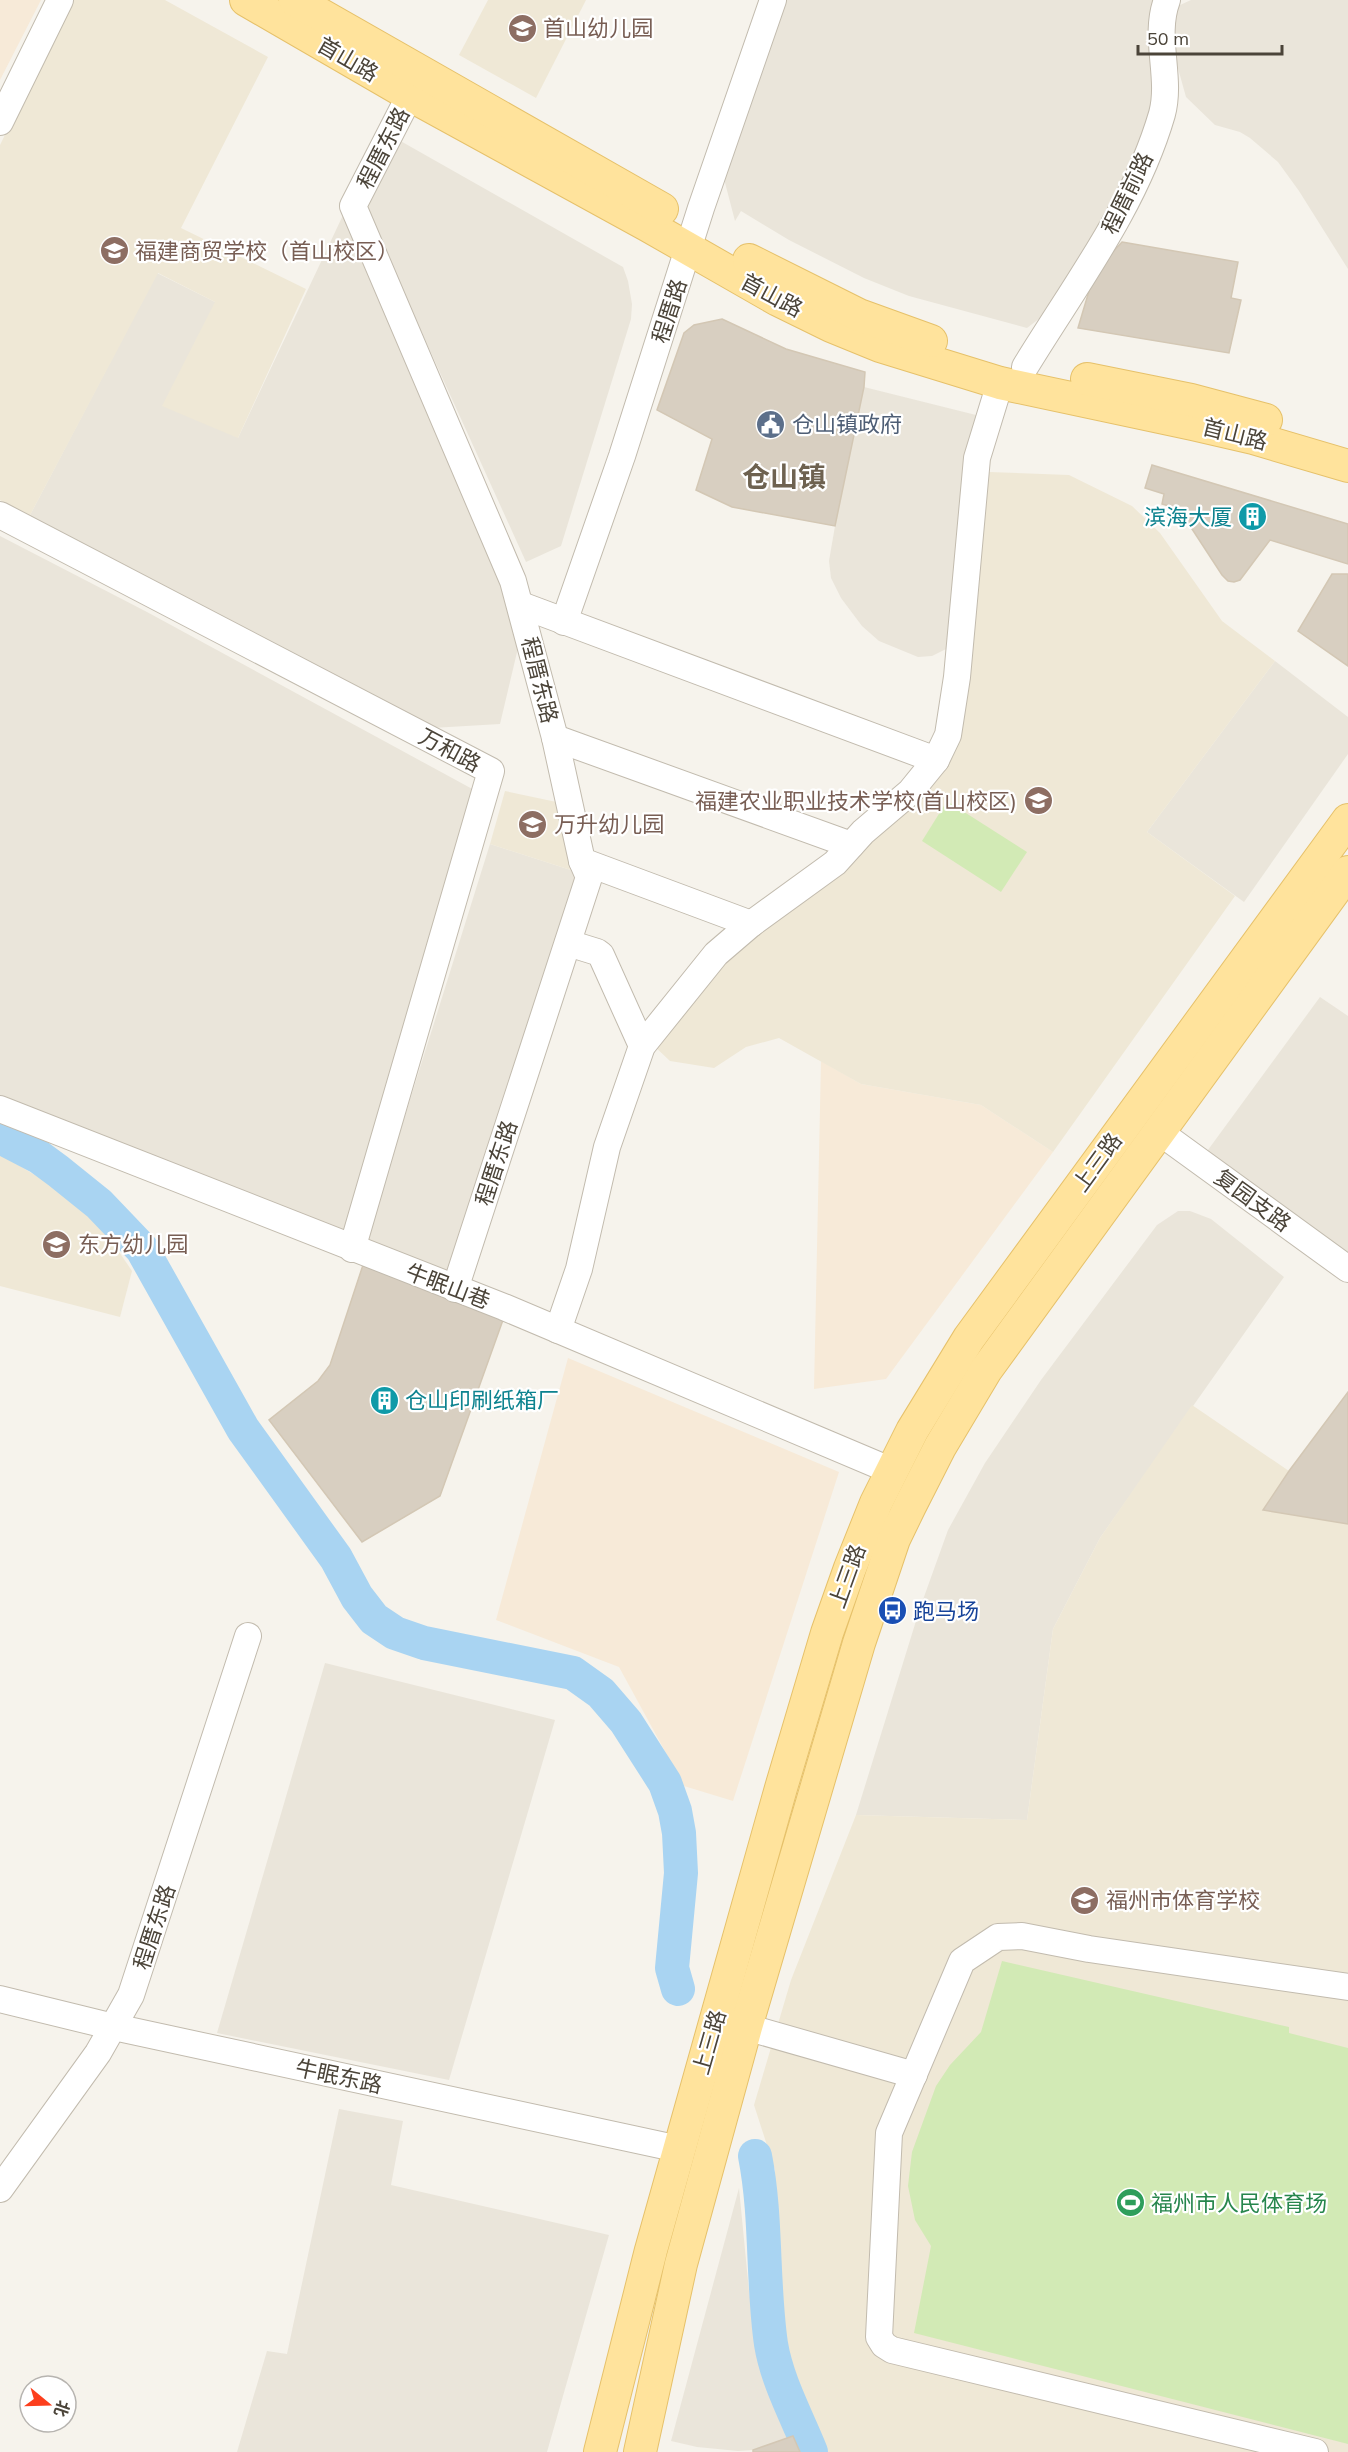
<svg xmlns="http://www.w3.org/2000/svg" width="1348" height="2452" viewBox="0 0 1348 2452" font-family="Mulish,'Noto Sans SC',sans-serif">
<rect width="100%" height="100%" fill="#f6f3ec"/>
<!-- residential -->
<g fill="#eae5da">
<path d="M 782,0 L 1161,0 L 1155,99 L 1131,172 L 1048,312 L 1027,328 L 909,296 L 864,278 L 789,240 L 741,211 L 735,221 L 723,175 Z"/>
<path d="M 1191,0 L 1348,0 L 1348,269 L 1299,191 L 1278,162 L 1250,138 L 1240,132 L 1215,125 L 1186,97 L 1174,54 L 1172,19 L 1178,6 Z"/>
<path d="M 397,139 L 623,267 L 628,281 L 632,304 L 631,319 L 561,546 L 526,562 L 363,203 Z"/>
<path d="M 344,213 L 522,631 L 500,724 L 432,728 L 28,519 L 157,273 L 215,302 L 238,438 Z"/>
<path d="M 864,387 L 980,416 L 950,647 L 932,656 L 918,657 L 879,641 L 862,626 L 841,598 L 831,578 L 829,561 L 835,526 Z"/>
<path d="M 0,536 L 147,612 L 476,791 L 343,1234 L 0,1100 Z"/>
<path d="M 1275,661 L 1348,717 L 1348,754 L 1244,902 L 1147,832 Z"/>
<path d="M 490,844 L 583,874 L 454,1275 L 364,1247 Z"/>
<path d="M 1320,997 L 1348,1016 L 1348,1257 L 1205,1154 Z"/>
<path d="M 1178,1211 L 1190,1211 L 1211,1219 L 1284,1277 L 1100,1538 L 1053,1629 L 1027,1820 L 856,1815 L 920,1608 L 948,1530 L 985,1463 L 1041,1380 L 1157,1225 Z"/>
<path d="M 325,1663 L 555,1720 L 449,2080 L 217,2033 Z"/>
<path d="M 339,2109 L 403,2121 L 391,2185 L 609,2235 L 547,2452 L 237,2452 L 267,2351 L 287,2354 Z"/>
<path d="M 739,2188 L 749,2291 L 757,2344 L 777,2402 L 793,2436 L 753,2450 L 738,2451 L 697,2447 L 671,2441 Z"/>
</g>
<!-- commercial -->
<g fill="#f7ead8">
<path d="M 0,0 L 41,0 L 0,80 Z"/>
<path d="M 821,1061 L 861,1084 L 981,1105 L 1053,1152 L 886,1379 L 814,1389 Z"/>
<path d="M 568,1358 L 839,1472 L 733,1801 L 684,1786 L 619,1667 L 496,1620 Z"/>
</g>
<!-- education -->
<g fill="#efe8d6">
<path d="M 71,0 L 165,0 L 268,57 L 181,228 L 306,289 L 238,438 L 162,406 L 215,302 L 158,273 L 28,519 L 0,500 L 0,145 Z"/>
<path d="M 488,0 L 586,0 L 536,98 L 459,55 Z"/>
<path d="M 989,472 L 1069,475 L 1132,506 L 1160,533 L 1222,621 L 1275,661 L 1147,832 L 1235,896 L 1053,1152 L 981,1105 L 861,1084 L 779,1038 L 746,1047 L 714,1068 L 670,1061 L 652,1044 L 680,1003 L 945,754 L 978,498 Z"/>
<path d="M 505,791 L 566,804 L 583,874 L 490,844 Z"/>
<path d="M 0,1154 L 81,1203 L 96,1218 L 132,1271 L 120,1317 L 0,1286 Z"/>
<path d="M 1192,1405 L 1289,1471 L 1263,1510 L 1348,1524 L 1348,2452 L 823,2452 L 785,2364 L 779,2339 L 775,2292 L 775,2170 L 754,2105 L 791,1980 L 856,1815 L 1027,1820 L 1053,1629 L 1100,1538 Z"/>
</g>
<!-- green -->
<g fill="#d2eab5">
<path d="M 947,801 L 1027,852 L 1001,892 L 922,841 Z"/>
<path d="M 1002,1961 L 1289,2027 L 1289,2033 L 1348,2048 L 1348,2444 L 914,2333 L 931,2246 L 915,2220 L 908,2186 L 912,2152 L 936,2086 L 950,2065 L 981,2032 Z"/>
</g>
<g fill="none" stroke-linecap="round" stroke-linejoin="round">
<!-- river -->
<g stroke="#a9d4f2" stroke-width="34">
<path d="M 0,1137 L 39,1157 L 58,1171 L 99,1204 L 142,1249 L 243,1429 L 336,1558 L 357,1597 L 374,1619 L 395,1633 L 424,1643 L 573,1673 L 601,1693 L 626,1722 L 665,1783 L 675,1811 L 679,1833 L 681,1873 L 672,1968 L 678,1989"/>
<path d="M 755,2156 C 767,2217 762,2282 771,2344 C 777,2381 797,2417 811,2452"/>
</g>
</g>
<!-- building -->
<g fill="#d8cfc1" stroke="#d3c7b4" stroke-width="1.5">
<path d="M 1122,242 L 1238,262 L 1231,298 L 1241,300 L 1229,353 L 1078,328 L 1095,271 Z"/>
<path d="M 722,319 L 786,349 L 865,372 L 864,387 L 835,526 L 732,507 L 696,490 L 712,439 L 657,410 L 684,333 L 694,325 Z"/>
<path d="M 1152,465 L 1348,524 L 1348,564 L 1270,540 L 1240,580 L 1234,582 L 1228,581 L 1222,575 L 1179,509 L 1162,504 L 1164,494 L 1145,488 Z"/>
<path d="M 1332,574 L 1348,574 L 1348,666 L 1298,631 Z"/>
<path d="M 363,1265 L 503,1320 L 440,1496 L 362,1542 L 269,1420 L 318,1381 L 330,1365 Z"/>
<path d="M 1348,1392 L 1348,1524 L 1263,1510 L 1289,1471 Z"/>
<path d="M 793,2436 L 800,2452 L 753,2452 L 753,2450 Z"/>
</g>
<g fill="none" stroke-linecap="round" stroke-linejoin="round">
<defs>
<g id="minor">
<path d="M 410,95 L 353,206 L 513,581 L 555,738 L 582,861 L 589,877 L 455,1289"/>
<path d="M 0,122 L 60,0"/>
<path d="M 1025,367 C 1075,285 1135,207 1162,114 C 1172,77 1153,37 1167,0"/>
<path d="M 0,515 L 491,771 L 352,1249"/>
<path d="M 521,605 L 936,760 L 948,735 L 957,677 L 977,458 L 1000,383"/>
<path d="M 564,622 L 622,456 L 701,208 L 773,0"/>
<path d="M 555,738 L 851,845"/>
<path d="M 582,861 L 751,924"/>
<path d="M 568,943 L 597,952 L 601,955 L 642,1046"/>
<path d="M 0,1109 L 504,1307 L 892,1471"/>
<path d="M 1158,1131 L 1348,1269"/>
<path d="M 558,1330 L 579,1269 L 607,1147 L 642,1046 L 716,954 L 751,924 L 835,863 L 863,832 L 910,792 L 936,760"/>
<path d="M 0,1999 L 114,2027 L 679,2149"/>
<path d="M 746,2027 L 914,2075"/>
<path d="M 0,2189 L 98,2053 L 131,1995 L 248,1636"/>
<path d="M 1315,2452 L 892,2350 L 884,2345 L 879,2337 L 889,2133 L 962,1961 L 998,1937 L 1022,1936 L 1089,1949 L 1348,1987"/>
</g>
<g id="major">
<path d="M 246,0 L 410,95 L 647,225 L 778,300 L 831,326 L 880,346 L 1000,383 L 1193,424 L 1253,438 L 1348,466"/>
<path d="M 295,0 L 662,209"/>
<path d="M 749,260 L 859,315 L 931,341"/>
<path d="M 1087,379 L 1191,400 L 1266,420"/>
<path d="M 600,2452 L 651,2250 L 781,1788 L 827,1633 L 850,1568 L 876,1503 L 912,1431 L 969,1338 L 1348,820"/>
<path d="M 640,2452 L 681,2264 L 746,2027 L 859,1643 L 894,1539 L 910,1506 L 940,1447 L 986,1370 L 1348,872"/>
</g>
</defs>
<!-- minor casing -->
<use href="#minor" stroke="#c2bbae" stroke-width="28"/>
<!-- major casing -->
<use href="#major" stroke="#e6c16a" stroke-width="34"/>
<!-- minor -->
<use href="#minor" stroke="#fff" stroke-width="26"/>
<!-- major -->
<use href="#major" stroke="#ffe39c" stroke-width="32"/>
</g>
<!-- icons -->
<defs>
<symbol id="school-disc" viewBox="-11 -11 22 22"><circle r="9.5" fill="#8d6e63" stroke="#fff"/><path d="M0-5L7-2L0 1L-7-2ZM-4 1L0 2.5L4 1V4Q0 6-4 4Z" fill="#fff"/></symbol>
<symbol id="university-disc" viewBox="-11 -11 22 22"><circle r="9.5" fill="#8d6e63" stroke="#fff"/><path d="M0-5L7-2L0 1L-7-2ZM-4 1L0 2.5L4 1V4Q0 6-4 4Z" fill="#fff"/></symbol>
<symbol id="civic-disc" viewBox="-11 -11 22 22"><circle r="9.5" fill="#5c6f8a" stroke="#fff"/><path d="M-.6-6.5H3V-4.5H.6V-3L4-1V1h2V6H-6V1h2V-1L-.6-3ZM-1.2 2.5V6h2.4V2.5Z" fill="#fff"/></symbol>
<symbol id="building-disc" viewBox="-11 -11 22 22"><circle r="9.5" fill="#0f9aa8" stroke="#fff"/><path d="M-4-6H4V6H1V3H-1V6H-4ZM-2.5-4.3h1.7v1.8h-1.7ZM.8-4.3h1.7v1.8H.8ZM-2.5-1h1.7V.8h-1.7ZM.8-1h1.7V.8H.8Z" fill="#fff"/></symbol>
<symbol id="bus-disc" viewBox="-11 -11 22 22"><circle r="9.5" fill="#1a4fb4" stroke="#fff"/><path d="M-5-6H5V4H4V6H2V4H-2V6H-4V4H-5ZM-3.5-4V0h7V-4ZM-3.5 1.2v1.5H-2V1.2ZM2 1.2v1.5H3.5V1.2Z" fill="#fff"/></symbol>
<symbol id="stadium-disc" viewBox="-11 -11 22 22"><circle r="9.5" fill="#2e9e5b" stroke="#fff"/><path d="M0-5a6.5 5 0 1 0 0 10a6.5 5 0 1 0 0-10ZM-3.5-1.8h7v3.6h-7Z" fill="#fff"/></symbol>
</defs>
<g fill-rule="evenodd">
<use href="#school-disc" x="506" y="12" width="33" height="33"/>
<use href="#university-disc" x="98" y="234" width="33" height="33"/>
<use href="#civic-disc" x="754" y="408" width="33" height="33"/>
<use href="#building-disc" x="1236" y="500" width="33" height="33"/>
<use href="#school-disc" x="1022" y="784" width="33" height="33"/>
<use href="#school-disc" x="516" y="808" width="33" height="33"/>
<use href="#school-disc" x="40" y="1228" width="33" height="33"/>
<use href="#building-disc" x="368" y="1384" width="33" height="33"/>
<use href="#bus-disc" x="876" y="1594" width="33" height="33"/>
<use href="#school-disc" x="1068" y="1884" width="33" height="33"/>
<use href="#stadium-disc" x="1114" y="2186" width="33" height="33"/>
</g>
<g text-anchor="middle" stroke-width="4.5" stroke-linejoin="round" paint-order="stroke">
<!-- education labels -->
<g font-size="22" fill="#785e54" stroke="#fff" text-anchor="start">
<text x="543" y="36">首山幼儿园</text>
<text x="135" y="259">福建商贸学校（首山校区）</text>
<text x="1017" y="809" text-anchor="end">福建农业职业技术学校(首山校区)</text>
<text x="554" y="832">万升幼儿园</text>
<text x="78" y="1252">东方幼儿园</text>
<text x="1106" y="1908">福州市体育学校</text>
</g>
<!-- street labels -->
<g font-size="22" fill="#4b4439" stroke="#fff">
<text transform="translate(348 59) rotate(30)" y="8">首山路</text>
<text transform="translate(383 148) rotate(-63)" y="8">程厝东路</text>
<text transform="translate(1127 193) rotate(-64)" y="8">程厝前路</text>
<text transform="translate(772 295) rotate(28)" y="8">首山路</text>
<text transform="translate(669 311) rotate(-72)" y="8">程厝路</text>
<text transform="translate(1235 434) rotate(14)" y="8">首山路</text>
<text transform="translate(540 680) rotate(76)" y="8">程厝东路</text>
<text transform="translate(450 750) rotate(28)" y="8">万和路</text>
<text transform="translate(1097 1162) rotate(-54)" y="8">上三路</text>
<text transform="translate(496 1163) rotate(-72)" y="8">程厝东路</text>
<text transform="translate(1253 1200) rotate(36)" y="8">复园支路</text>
<text transform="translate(448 1286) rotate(21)" y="8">牛眠山巷</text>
<text transform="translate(847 1576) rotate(-70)" y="8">上三路</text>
<text transform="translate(154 1927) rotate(-72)" y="8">程厝东路</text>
<text transform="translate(709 2042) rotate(-74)" y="8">上三路</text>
<text transform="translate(339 2076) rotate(12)" y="8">牛眠东路</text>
</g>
<!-- service labels -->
<g font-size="22" fill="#4e5e75" stroke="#fff" text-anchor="start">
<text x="792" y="432">仓山镇政府</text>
</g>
<!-- culture labels -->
<g font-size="22" fill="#0d838f" stroke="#fff" text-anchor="end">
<text x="1232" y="525">滨海大厦</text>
<text x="405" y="1408" text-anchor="start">仓山印刷纸箱厂</text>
</g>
<!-- transit labels -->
<g font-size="22" fill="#164399" stroke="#fff" text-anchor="start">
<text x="913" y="1619">跑马场</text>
</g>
<!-- leisure labels -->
<g font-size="22" fill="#27864d" stroke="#fff" text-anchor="start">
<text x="1151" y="2211">福州市人民体育场</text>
</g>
<!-- district labels -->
<g font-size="28" font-weight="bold" fill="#6e6250" stroke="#fff">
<text x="784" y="487">仓山镇</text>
</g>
</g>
<!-- north arrow -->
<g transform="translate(48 2404) rotate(109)"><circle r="28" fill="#ffffff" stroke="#b7b4b0" stroke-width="1.5"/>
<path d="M0-4.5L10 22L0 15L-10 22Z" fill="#fc3f1d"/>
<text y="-9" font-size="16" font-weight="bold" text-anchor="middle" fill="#4b4439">北</text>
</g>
<!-- scale -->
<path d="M1138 45v9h144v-9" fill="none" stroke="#4b4439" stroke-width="3"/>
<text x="1147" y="45" font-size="18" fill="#4b4439" stroke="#ffffff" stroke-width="4.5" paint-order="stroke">50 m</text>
</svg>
